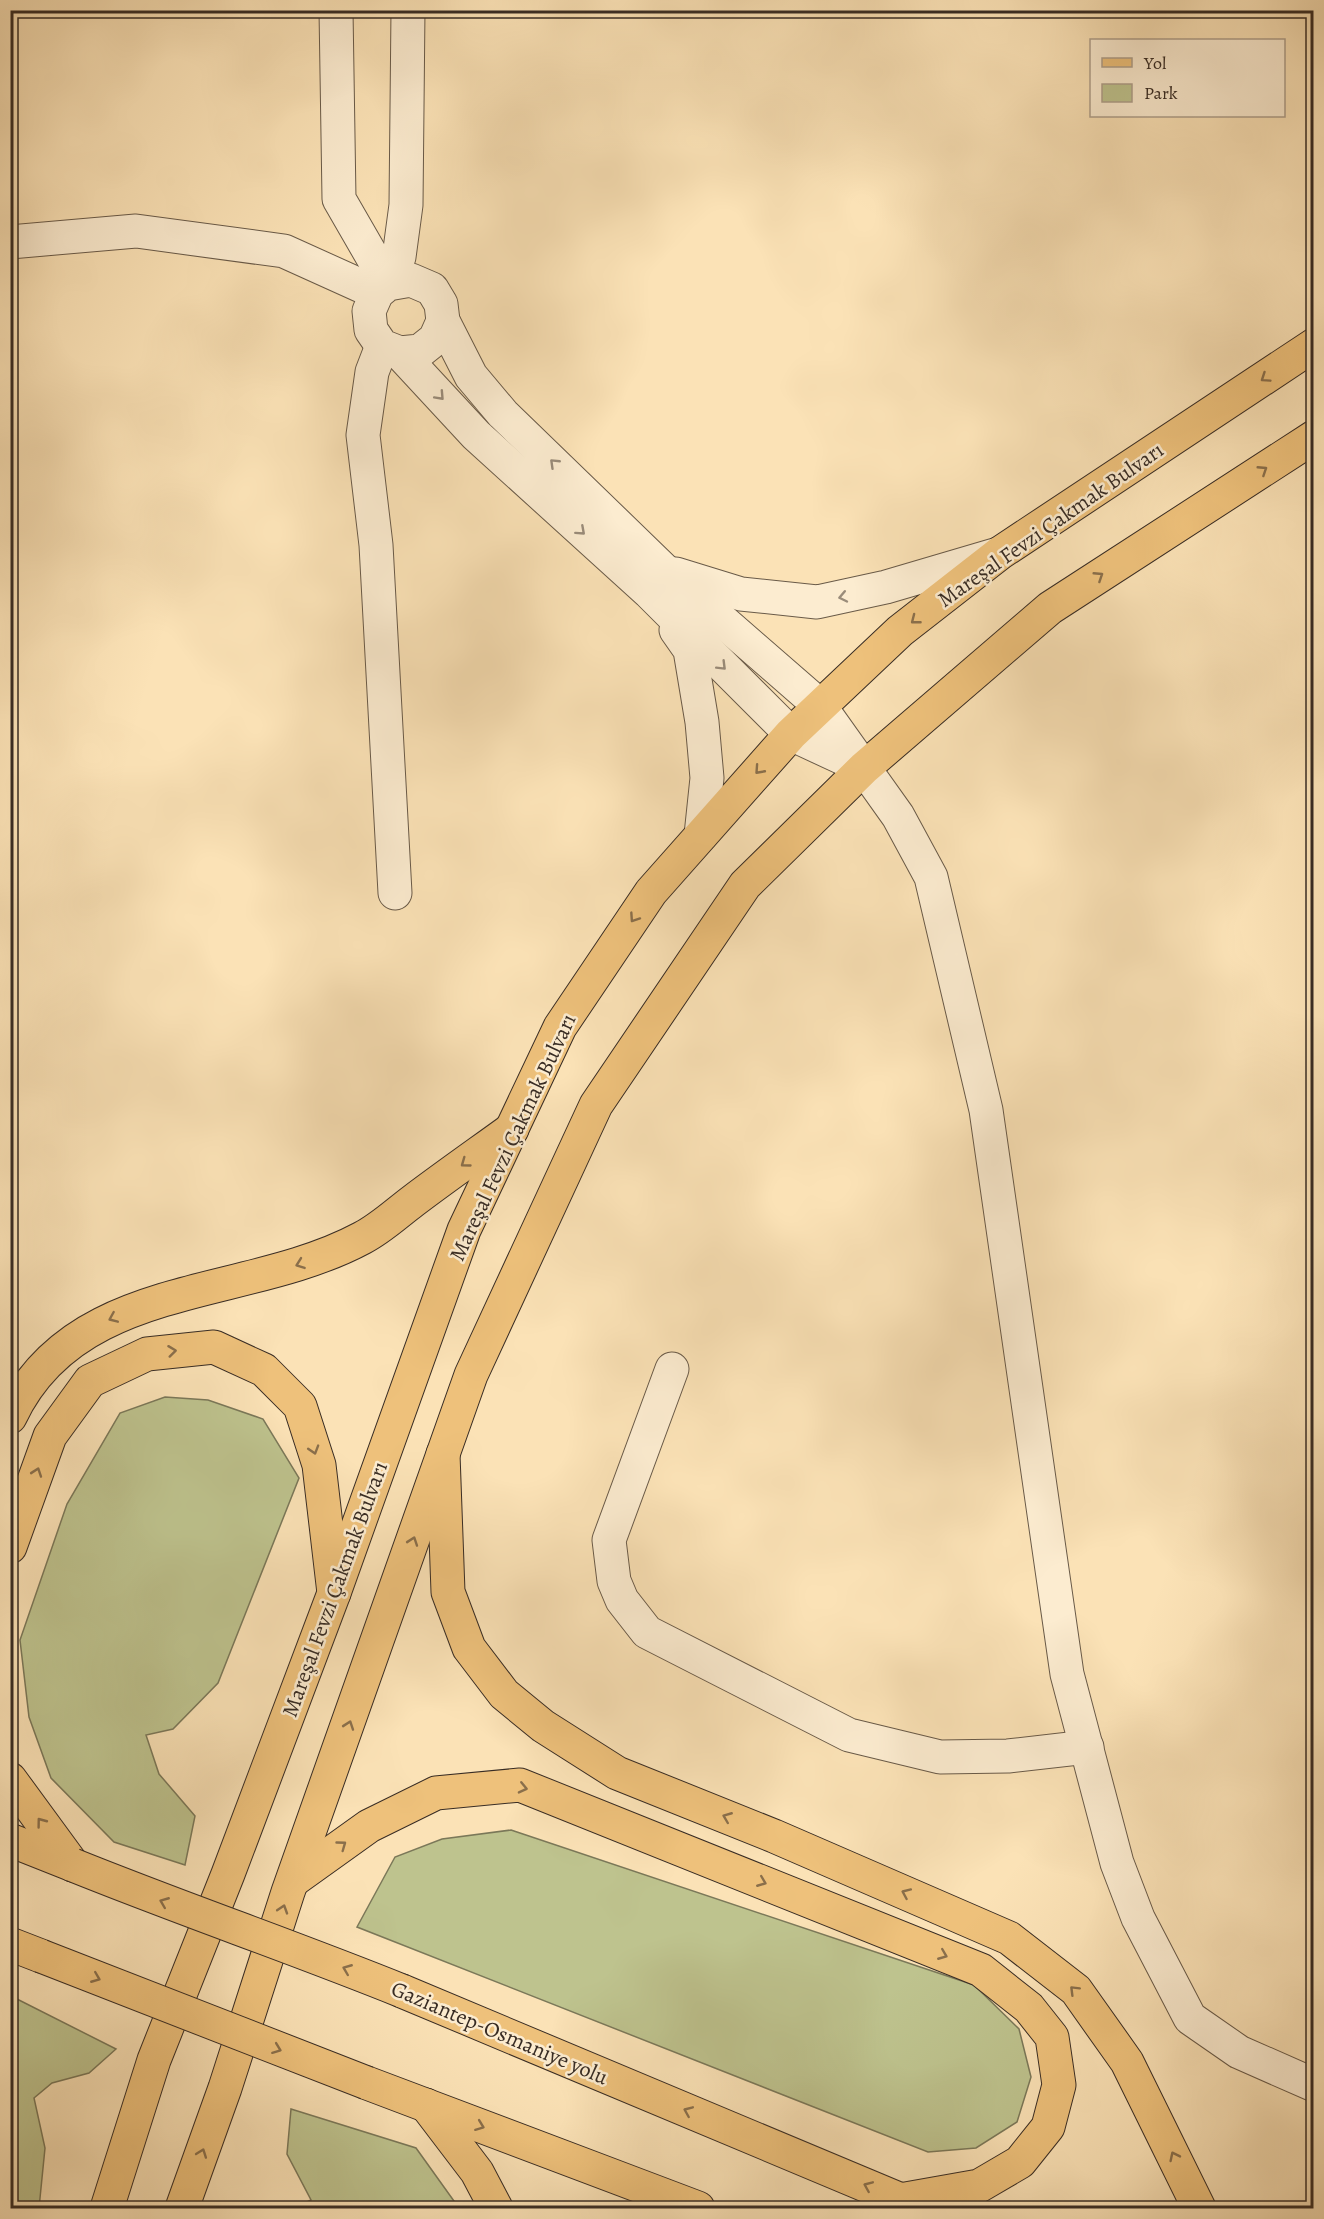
<svg xmlns="http://www.w3.org/2000/svg" width="1324" height="2219" viewBox="0 0 1324 2219" font-family="Alegreya,serif">
<rect width="100%" height="100%" fill="#fbe2b6"/>
<filter id="stains"><feTurbulence type="fractalNoise" baseFrequency=".00333" numOctaves="4"/><feColorMatrix values="0 0 0 0 .2 0 0 0 0 .09 0 0 0 0 .02 0 0 0 .5 -.17"/></filter>
<radialGradient id="worn" r=".72"><stop offset=".6" stop-color="#630" stop-opacity="0"/><stop offset="1" stop-color="#630" stop-opacity=".3"/></radialGradient>
<!-- green -->
<g fill="#bec38e" stroke="#7b7859" stroke-width="1.5">
<path d="M 165,1397 L 208,1400 L 263,1419 L 299,1478 L 218,1683 L 173,1729 L 146,1735 L 159,1774 L 195,1816 L 185,1865 L 114,1842 L 51,1778 L 29,1717 L 20,1640 L 67,1504 L 120,1413 Z"/>
<path d="M 511,1830 L 974,1985 L 1019,2029 L 1031,2077 L 1017,2122 L 976,2148 L 928,2152 L 357,1927 L 395,1857 L 442,1839 Z"/>
<path d="M 11,1996 L 116,2049 L 89,2073 L 52,2083 L 34,2098 L 45,2148 L 39,2208 L 11,2208 Z"/>
<path d="M 291,2109 L 416,2148 L 459,2208 L 294,2208 L 311,2200 L 287,2154 Z"/>
</g>
<g fill="none" stroke-linecap="round" stroke-linejoin="round">
<defs>
<g id="minor">
<path d="M 336,10 L 339,199 L 388,284"/>
<path d="M 10,242 L 136,231 L 284,251 L 377,293"/>
<path d="M 388,284 L 411,280 L 432,289 L 441,304 L 443,321 L 435,339 L 420,351 L 400,353 L 382,346 L 371,330 L 369,311 L 377,293 L 388,284 L 399,257 L 406,205 L 408,10"/>
<path d="M 443,321 L 471,376 L 503,414 L 664,570 L 819,705 L 898,816 L 931,877 L 986,1110 L 1067,1674 L 1117,1863 L 1138,1918 L 1190,2018 L 1239,2052 L 1314,2085"/>
<path d="M 382,346 L 372,372 L 363,435 L 376,545 L 395,893"/>
<path d="M 400,353 L 476,435 L 649,592 L 791,734 L 862,767"/>
<path d="M 676,574 L 741,594 L 817,602 L 886,587 L 998,554"/>
<path d="M 676,630 L 690,650 L 702,722 L 707,778 L 701,835"/>
<path d="M 672,1369 L 609,1540 L 614,1581 L 622,1600 L 647,1632 L 849,1735 L 940,1757 L 1008,1756 L 1087,1747"/>
</g>
<g id="major">
<path d="M 107,2208 L 154,2060 L 228,1874 L 334,1593 L 464,1230 L 560,1027 L 651,892 L 791,734 L 900,631 L 1000,553 L 1314,345"/>
<path d="M 182,2208 L 225,2088 L 288,1892 L 471,1375 L 596,1105 L 745,885 L 864,768 L 1050,608 L 1314,437"/>
</g>
<g id="highway">
<path d="M 10,1417 C 75,1278 245,1301 362,1238 C 380,1229 397,1213 413,1201 C 446,1176 479,1153 512,1129"/>
<path d="M 443,1454 L 448,1592 L 469,1648 L 504,1694 L 543,1726 L 617,1773 L 774,1836 L 1009,1938 L 1076,1990 L 1127,2062 L 1199,2208"/>
<path d="M 10,1547 L 50,1436 L 90,1381 L 147,1354 L 214,1347 L 264,1370 L 300,1406 L 319,1465 L 334,1593"/>
<path d="M 10,1779 L 73,1865"/>
<path d="M 10,1840 L 73,1865"/>
<path d="M 295,1879 L 369,1826 L 436,1793 L 520,1785 L 981,1970 L 1029,2008 L 1052,2037 L 1059,2085 L 1048,2127 L 1020,2162 L 979,2186 L 900,2200"/>
<path d="M 10,1944 L 41,1956"/>
<path d="M 402,1991 L 920,2208"/>
<path d="M 367,2083 L 698,2208"/>
<path d="M 426,2105 L 477,2172 L 496,2208"/>
</g>
</defs>
<!-- minor casing -->
<use href="#minor" stroke="#695a48" stroke-width="35"/>
<!-- major casing -->
<use href="#major" stroke="#382c24" stroke-width="35"/>
<!-- highway casing -->
<use href="#highway" stroke="#382c24" stroke-width="35"/>
<!-- minor -->
<use href="#minor" stroke="#fcecd0" stroke-width="33"/>
<!-- major -->
<use href="#major" stroke="#eec17b" stroke-width="33"/>
<!-- highway -->
<use href="#highway" stroke="#eec17b" stroke-width="33"/>
<defs>
<g id="highway-bridge">
<path d="M 73,1865 C 182,1909 293,1947 402,1991"/>
<path d="M 41,1956 L 367,2083"/>
</g>
</defs>
<!-- highway-bridge casing -->
<use href="#highway-bridge" stroke="#382c24" stroke-width="35" stroke-linecap="butt"/>
<!-- highway-bridge -->
<use href="#highway-bridge" stroke="#eec17b" stroke-width="33"/>
</g>
<!-- one-way arrows -->
<defs><path id="oneway-chevron" d="M-2-3.5L2.5 0L-2 3.5" fill="none" stroke-width="1.6" stroke-linecap="round" stroke-linejoin="round" transform="scale(1.5)"/></defs>
<g stroke="#8a6f4b">
<use href="#oneway-chevron" transform="translate(1265 378) rotate(146)"/>
<use href="#oneway-chevron" transform="translate(1263 470) rotate(-33)"/>
<use href="#oneway-chevron" transform="translate(1099 576) rotate(-33)"/>
<use href="#oneway-chevron" transform="translate(915 620) rotate(142)"/>
<use href="#oneway-chevron" transform="translate(759 770) rotate(132)"/>
<use href="#oneway-chevron" transform="translate(634 918) rotate(124)"/>
<use href="#oneway-chevron" transform="translate(465 1163) rotate(144)"/>
<use href="#oneway-chevron" transform="translate(300 1264) rotate(160)"/>
<use href="#oneway-chevron" transform="translate(113 1318) rotate(157)"/>
<use href="#oneway-chevron" transform="translate(172 1351) rotate(-7)"/>
<use href="#oneway-chevron" transform="translate(314 1450) rotate(73)"/>
<use href="#oneway-chevron" transform="translate(37 1472) rotate(-71)"/>
<use href="#oneway-chevron" transform="translate(413 1541) rotate(-71)"/>
<use href="#oneway-chevron" transform="translate(349 1725) rotate(-71)"/>
<use href="#oneway-chevron" transform="translate(523 1788) rotate(13)"/>
<use href="#oneway-chevron" transform="translate(727 1817) rotate(-158)"/>
<use href="#oneway-chevron" transform="translate(41 1822) rotate(-127)"/>
<use href="#oneway-chevron" transform="translate(342 1845) rotate(-36)"/>
<use href="#oneway-chevron" transform="translate(762 1882) rotate(22)"/>
<use href="#oneway-chevron" transform="translate(906 1893) rotate(-156)"/>
<use href="#oneway-chevron" transform="translate(164 1902) rotate(-158)"/>
<use href="#oneway-chevron" transform="translate(283 1909) rotate(-72)"/>
<use href="#oneway-chevron" transform="translate(943 1955) rotate(22)"/>
<use href="#oneway-chevron" transform="translate(347 1969) rotate(-158)"/>
<use href="#oneway-chevron" transform="translate(96 1978) rotate(22)"/>
<use href="#oneway-chevron" transform="translate(1074 1990) rotate(-135)"/>
<use href="#oneway-chevron" transform="translate(277 2049) rotate(21)"/>
<use href="#oneway-chevron" transform="translate(688 2111) rotate(-157)"/>
<use href="#oneway-chevron" transform="translate(480 2126) rotate(21)"/>
<use href="#oneway-chevron" transform="translate(202 2153) rotate(-70)"/>
<use href="#oneway-chevron" transform="translate(1174 2156) rotate(-116)"/>
<use href="#oneway-chevron" transform="translate(868 2186) rotate(-157)"/>
</g>
<g stroke="#9a8c7a">
<use href="#oneway-chevron" transform="translate(440 396) rotate(47)"/>
<use href="#oneway-chevron" transform="translate(554 463) rotate(-136)"/>
<use href="#oneway-chevron" transform="translate(581 531) rotate(42)"/>
<use href="#oneway-chevron" transform="translate(843 597) rotate(168)"/>
<use href="#oneway-chevron" transform="translate(722 666) rotate(45)"/>
</g>
<g text-anchor="middle" stroke-width="5" stroke-linejoin="round" paint-order="stroke">
<!-- street labels -->
<g font-size="22" fill="#382c24" stroke="#fcecd0">
<text transform="translate(1050 524) rotate(-35)" y="8">Mareşal Fevzi Çakmak Bulvarı</text>
<text transform="translate(512 1137) rotate(-65)" y="8">Mareşal Fevzi Çakmak Bulvarı</text>
<text transform="translate(334 1589) rotate(-70)" y="8">Mareşal Fevzi Çakmak Bulvarı</text>
<text transform="translate(500 2032) rotate(23)" y="8">Gaziantep-Osmaniye yolu</text>
</g>
</g>
<!-- margin -->
<rect width="1324" height="2219" fill="none" stroke="#fbe2b6" stroke-width="36"/>
<rect x="12" y="12" width="1300" height="2195" fill="none" stroke="#382c24" stroke-width="3"/>
<rect x="18" y="18" width="1288" height="2183" fill="none" stroke="#382c24" stroke-width="1.5"/>
<!-- legend -->
<rect x="1090" y="39" width="195" height="78" fill="#fcecd0" stroke="#ae9f8b" stroke-width="1.5"/>
<rect x="1102" y="58" width="30" height="9" fill="#eec17b" stroke="#ae9f8b" stroke-width="1.5"/>
<text x="1144" y="69" font-size="18" fill="#382c24">Yol</text>
<rect x="1102" y="84" width="30" height="18" fill="#bec38e" stroke="#ae9f8b" stroke-width="1.5"/>
<text x="1144" y="99" font-size="18" fill="#382c24">Park</text>
<rect width="100%" height="100%" filter="url(#stains)"/>
<rect width="100%" height="100%" fill="url(#worn)"/>
</svg>
